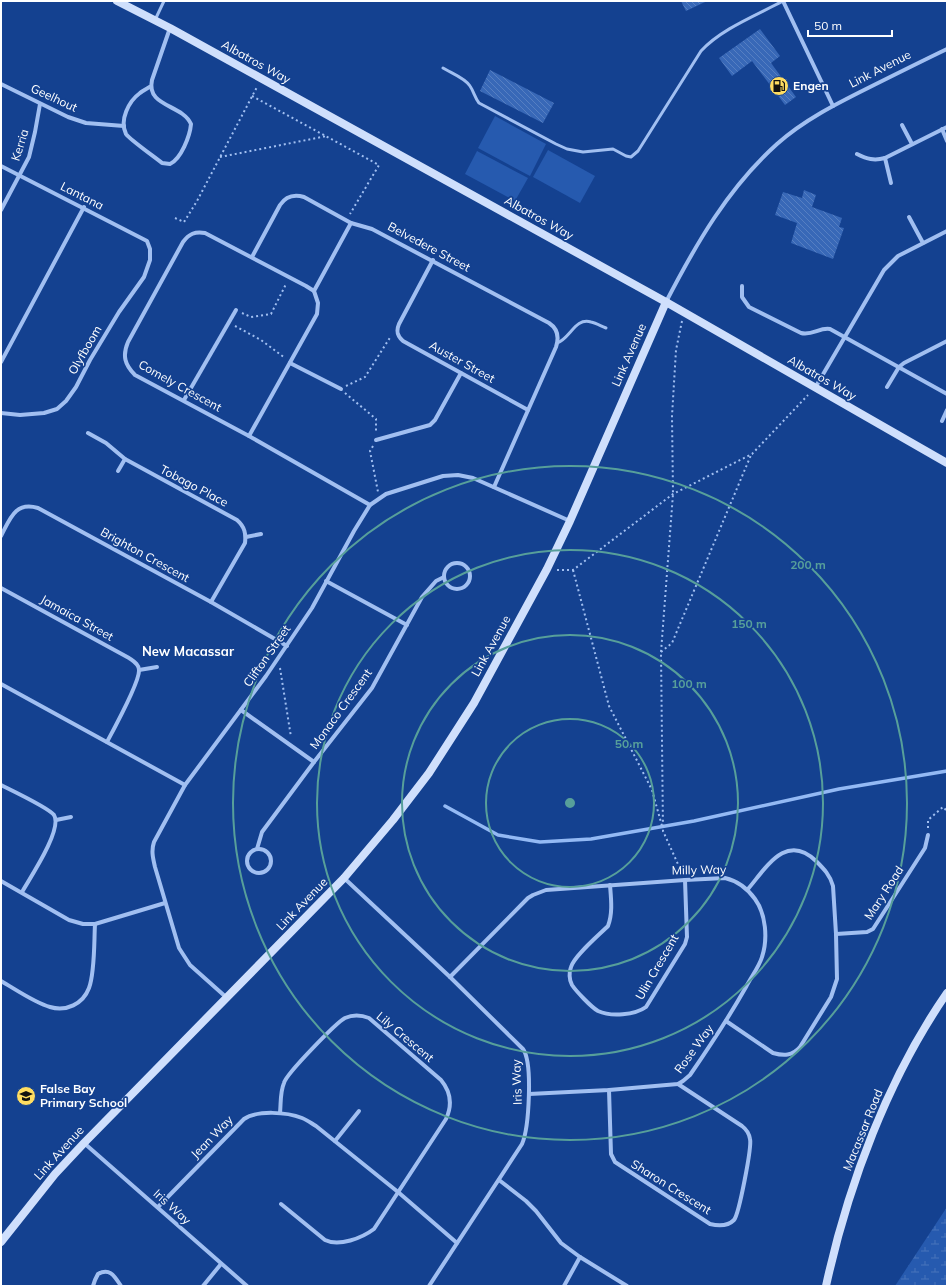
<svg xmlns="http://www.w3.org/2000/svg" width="948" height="1287" viewBox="0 0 948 1287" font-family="Mulish,sans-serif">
<defs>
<pattern id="wetland-marsh" width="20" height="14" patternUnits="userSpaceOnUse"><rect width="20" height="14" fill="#265aaf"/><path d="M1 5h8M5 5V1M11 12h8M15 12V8" fill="none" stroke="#4773bb"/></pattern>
<pattern id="building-back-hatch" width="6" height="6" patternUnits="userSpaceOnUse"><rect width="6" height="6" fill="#3868b7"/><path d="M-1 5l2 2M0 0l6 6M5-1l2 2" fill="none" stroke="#567fc2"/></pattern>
</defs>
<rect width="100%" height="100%" fill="#144190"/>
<!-- grass -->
<g fill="#265aaf">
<path d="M 495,116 L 546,144 L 530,176 L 478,148 Z"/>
<path d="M 548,150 L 595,176 L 580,203 L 533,177 Z"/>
<path d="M 477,151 L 528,178 L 515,201 L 465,174 Z"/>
</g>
<!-- wetland -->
<path fill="url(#wetland-marsh)" d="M 947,1207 L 947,1286 L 895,1286 Z"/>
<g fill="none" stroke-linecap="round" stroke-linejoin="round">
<!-- stream -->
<path stroke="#93b9f4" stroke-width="3.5" d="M 445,806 L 498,835 L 540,842 L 591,839 L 694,821 L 839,789 L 947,771"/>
</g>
<!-- building -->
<g fill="url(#building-back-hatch)">
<path d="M 681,1 L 707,1 L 686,11 Z"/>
<path d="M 760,29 L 780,56 L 771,63 L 796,97 L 785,105 L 752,61 L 732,76 L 719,58 Z"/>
<path d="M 490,70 L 554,103 L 543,123 L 480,91 Z"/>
<path d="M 804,190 L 816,195 L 812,207 L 842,218 L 839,227 L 844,228 L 833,259 L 791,243 L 797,223 L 775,215 L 783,192 L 802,198 Z"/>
</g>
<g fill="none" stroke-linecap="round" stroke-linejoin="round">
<!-- path -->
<g stroke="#a1bff1" stroke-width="2" stroke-dasharray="2 3" stroke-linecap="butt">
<path d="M 252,96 L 379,165 L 350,214"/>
<path d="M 220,157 L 327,136"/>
<path d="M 175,218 L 184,222 L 197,201 L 257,87"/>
<path d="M 242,313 L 251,317 L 271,314 L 286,284"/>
<path d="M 682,321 L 676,350 L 672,416 L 673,494 L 661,652 L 663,831 L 682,873"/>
<path d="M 235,326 L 261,340 L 285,358"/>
<path d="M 346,386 L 365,377 L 391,336"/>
<path d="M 345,393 L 376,419 L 376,432"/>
<path d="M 373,446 L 370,451 L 378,492"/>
<path d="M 557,570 L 573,570 L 673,494 L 752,454 L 808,395"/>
<path d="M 573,570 L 609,706 L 652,790 L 662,826"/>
<path d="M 661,652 L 672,643 L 751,455"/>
<path d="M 280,668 L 291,737"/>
<path d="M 928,828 L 928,820 L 943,807 L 947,811"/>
</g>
<!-- lane -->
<g stroke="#a1bff1" stroke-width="3">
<path d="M 155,20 L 164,1"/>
<path d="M 443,68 C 451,73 465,78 470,86 C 474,92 475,98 479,103 L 556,144 L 567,149 L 583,152 L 613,149 L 626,156 L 631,157 L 638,151 L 701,51 C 721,29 757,15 783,1"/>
<path d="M 557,343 C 570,339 575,317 591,322 C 596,323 601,326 606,328"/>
</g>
<!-- street -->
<g stroke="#a1bff1" stroke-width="4">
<path d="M 783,1 L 833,106"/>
<path d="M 1,84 L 68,117 L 86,123 L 124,126"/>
<path d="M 151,86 C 147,89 143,90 140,93 C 129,101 119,120 126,134 C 129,139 156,158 162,163 L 170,164 C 181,159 190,136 191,124 C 182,104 146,107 152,80 L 170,28"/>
<path d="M 902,125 L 912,144"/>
<path d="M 942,129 L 947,141"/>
<path d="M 857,154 C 867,159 874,161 885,158 L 947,127"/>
<path d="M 885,158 L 891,183"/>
<path d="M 1,166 L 147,241 L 150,249 L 150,260 L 144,277 L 119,312 L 90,360 L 76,387 L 66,401 L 57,409 L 44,413 L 20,415 L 1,413"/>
<path d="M 1,210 L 29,157 L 35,132 L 40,104"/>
<path d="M 909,217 L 923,243"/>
<path d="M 252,257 L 280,205 C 286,196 294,194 304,197 L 351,223"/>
<path d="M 433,260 L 399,324 C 396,331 397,336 403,341 L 528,410"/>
<path d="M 742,286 L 742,297 L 749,307 L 801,333 C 812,336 820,327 830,329 L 947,394"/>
<path d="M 314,291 L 306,286 L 205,233 C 195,231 189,234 183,242 L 128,342 C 122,356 125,365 135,375 L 249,436 L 370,505"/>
<path d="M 666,302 C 696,244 728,188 777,144 C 804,120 836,104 868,88 C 894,75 920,62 947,49"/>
<path d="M 1,362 L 84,207"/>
<path d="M 290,363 L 341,389"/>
<path d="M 887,387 L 899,367 L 904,363 L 947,341"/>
<path d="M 815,388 L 884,270 L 898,256 L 947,231"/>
<path d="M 184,400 L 236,310"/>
<path d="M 942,421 L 947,410"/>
<path d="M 88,433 L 106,443 L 125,459 L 237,520 C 245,527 246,534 245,543 L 211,602"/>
<path d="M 249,436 L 317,314 L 318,303 L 314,291 L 351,223 L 372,229 L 549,323 C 558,329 559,338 556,347 L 494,487"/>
<path d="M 376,440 L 430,425 L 435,420 L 461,373"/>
<path d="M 118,471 L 125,459"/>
<path d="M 1,536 C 10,519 15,501 38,508 L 211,602 L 287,646"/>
<path d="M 246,537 L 261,534"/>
<circle cx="457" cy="576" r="13"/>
<path d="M 326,581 L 407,625"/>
<path d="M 1,588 L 129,658 C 133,661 139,664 139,670 C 140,681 114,729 107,742"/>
<path d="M 139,670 L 157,667"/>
<path d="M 1,684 L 185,785"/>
<path d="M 241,710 L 314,762"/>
<path d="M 1,785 C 11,790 49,808 54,815 C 63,829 30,878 22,892"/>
<path d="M 56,820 L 71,817"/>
<path d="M 257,849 L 262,832 L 314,762 L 372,688 L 422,597 L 436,581 L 444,577"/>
<circle cx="259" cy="861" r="12"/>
<path d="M 344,878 L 450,977 L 523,1049 C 533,1063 529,1128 522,1144 L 429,1286"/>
<path d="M 1,881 L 69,920 L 83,924 L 95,924 L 165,903"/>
<path d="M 610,885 C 611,898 613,913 608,926 C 599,935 574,956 571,967 C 569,972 569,980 572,985 C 576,991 591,1007 598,1011 C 611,1017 635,1015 646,1007 L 685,944 L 687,937 L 685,880"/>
<path d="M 836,934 L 867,932 L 873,929 L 925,848 L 928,835"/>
<path d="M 450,977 L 528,898 L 533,895 L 546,890 L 685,880 L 725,878 C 738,881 747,888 755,899 C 766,914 768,939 762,957 C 759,967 751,977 746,987 C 729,1017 710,1046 690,1075 L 683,1081 L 678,1084 L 609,1090 L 529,1094"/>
<path d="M 1,981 C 15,989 35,1003 50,1007 C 66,1012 83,1004 89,988 C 95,972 94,941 95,924"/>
<path d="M 227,998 L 190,965 L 179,948 L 155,867 C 153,858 151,851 154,842 L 185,785 L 266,676 L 312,608 L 354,531 L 370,505 L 386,494 L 443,476 L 458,475 L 473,478 L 570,521"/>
<path d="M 726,1021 L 773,1053 C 784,1056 792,1056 800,1047 L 831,997 L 837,979 L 836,934 L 833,886 C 830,875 824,869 816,861 C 786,832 766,868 748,889"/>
<path d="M 609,1090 L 611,1154 L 615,1162 L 710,1224 C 718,1226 728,1226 734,1220 C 739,1214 752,1147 750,1139 C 749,1133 746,1129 742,1126 L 678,1084"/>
<path d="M 280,1113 C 281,1103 280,1092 284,1083 C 286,1074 337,1022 345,1018 C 352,1015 361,1015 369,1018 L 441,1080 C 451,1092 452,1106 446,1119 L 374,1229 C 362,1238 339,1247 325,1240 L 281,1204"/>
<path d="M 335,1141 L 359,1111"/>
<path d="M 84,1143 L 247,1286"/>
<path d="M 499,1180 L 526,1201 L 536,1211 L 561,1243 L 580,1257 L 627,1286"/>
<path d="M 158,1207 L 244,1119 C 257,1110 287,1112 302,1118 C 307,1120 311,1123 316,1126 L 398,1192 L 457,1243"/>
<path d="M 93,1286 L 95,1280 L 98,1274 C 110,1267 115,1277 121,1286"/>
<path d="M 203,1286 L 221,1264"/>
<path d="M 564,1286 L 580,1257"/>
</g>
<!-- secondary -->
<g stroke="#cfdffc" stroke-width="8">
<path d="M 117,1 L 170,28 L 666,302 L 947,463"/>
<path d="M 1,1242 L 55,1174 L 84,1143 L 344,878 L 393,820 L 429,773 L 474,703 L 547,569 L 570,521 L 666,302"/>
<path d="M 826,1286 C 848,1185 888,1078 947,993"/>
</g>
</g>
<!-- distance rings -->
<g fill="none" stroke="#579f9a" stroke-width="2">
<circle cx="570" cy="803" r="84"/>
<circle cx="570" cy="803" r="168"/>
<circle cx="570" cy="803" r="253"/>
<circle cx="570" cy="803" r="337"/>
</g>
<!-- icons -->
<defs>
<symbol id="fuel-disc" viewBox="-11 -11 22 22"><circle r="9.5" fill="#ffdd61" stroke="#144190"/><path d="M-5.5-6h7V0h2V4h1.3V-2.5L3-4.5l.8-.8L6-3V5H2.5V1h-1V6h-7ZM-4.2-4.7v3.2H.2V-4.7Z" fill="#111"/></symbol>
<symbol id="school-disc" viewBox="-11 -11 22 22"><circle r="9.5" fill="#ffdd61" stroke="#144190"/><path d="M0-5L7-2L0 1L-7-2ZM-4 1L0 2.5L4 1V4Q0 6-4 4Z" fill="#111"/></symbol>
</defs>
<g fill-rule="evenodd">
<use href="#fuel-disc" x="768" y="75" width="22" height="22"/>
<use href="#school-disc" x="15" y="1085" width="22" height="22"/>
</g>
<g text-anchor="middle" stroke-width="3.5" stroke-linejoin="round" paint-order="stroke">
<!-- street labels -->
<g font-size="12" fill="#fff" stroke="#144190">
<text transform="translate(256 62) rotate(29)" y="4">Albatros Way</text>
<text transform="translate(880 69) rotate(-27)" y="4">Link Avenue</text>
<text transform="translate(54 98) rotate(25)" y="4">Geelhout</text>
<text transform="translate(20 145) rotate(-73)" y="4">Kerria</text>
<text transform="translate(82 196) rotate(27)" y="4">Lantana</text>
<text transform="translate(539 218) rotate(29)" y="4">Albatros Way</text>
<text transform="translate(429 247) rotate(28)" y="4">Belvedere Street</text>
<text transform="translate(85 350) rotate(-60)" y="4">Olyfboom</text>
<text transform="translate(629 355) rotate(-66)" y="4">Link Avenue</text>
<text transform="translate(462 362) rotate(29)" y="4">Auster Street</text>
<text transform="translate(822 378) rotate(30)" y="4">Albatros Way</text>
<text transform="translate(180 386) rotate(29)" y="4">Comely Crescent</text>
<text transform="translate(194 486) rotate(28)" y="4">Tobago Place</text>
<text transform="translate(145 555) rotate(29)" y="4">Brighton Crescent</text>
<text transform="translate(77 618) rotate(29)" y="4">Jamaica Street</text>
<text transform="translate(491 646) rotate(-61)" y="4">Link Avenue</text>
<text transform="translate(267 656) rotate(-55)" y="4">Clifton Street</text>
<text transform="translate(341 709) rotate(-54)" y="4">Monaco Crescent</text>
<text transform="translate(699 870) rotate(-1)" y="4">Milly Way</text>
<text transform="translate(884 893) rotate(-57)" y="4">Mary Road</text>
<text transform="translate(302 904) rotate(-46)" y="4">Link Avenue</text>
<text transform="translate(657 967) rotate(-60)" y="4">Ulin Crescent</text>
<text transform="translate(405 1037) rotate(40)" y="4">Lily Crescent</text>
<text transform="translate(694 1049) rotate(-54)" y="4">Rose Way</text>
<text transform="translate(517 1082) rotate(-92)" y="4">Iris Way</text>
<text transform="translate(863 1130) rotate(-68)" y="4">Macassar Road</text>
<text transform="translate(212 1137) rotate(-46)" y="4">Jean Way</text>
<text transform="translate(59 1153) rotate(-48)" y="4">Link Avenue</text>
<text transform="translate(671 1187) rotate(32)" y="4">Sharon Crescent</text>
<text transform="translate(172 1207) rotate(42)" y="4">Iris Way</text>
</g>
<!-- poi labels -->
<g font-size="12" font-weight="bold" fill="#fff" stroke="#144190" text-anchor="start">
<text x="793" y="90">Engen</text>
<text x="40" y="1093">False Bay<tspan x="40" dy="14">Primary School</tspan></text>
</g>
<!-- neighbourhood labels -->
<g font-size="13" font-weight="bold" fill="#fff" stroke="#144190">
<text x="188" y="656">New Macassar</text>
</g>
</g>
<circle cx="570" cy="803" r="6" fill="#579f9a" stroke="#144190" stroke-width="2"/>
<g font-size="12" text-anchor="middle" font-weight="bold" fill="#579f9a" stroke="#144190" stroke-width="3.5" stroke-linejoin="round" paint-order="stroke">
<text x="808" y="569">200 m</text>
<text x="749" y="628">150 m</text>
<text x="689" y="688">100 m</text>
<text x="629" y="748">50 m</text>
</g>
<!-- border -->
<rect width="948" height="1287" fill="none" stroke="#ffffff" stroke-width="4"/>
<!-- scale -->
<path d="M808 30v6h84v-6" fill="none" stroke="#ffffff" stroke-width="2"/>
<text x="814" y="30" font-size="12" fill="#ffffff" stroke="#144190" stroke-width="3" paint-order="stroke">50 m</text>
</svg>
